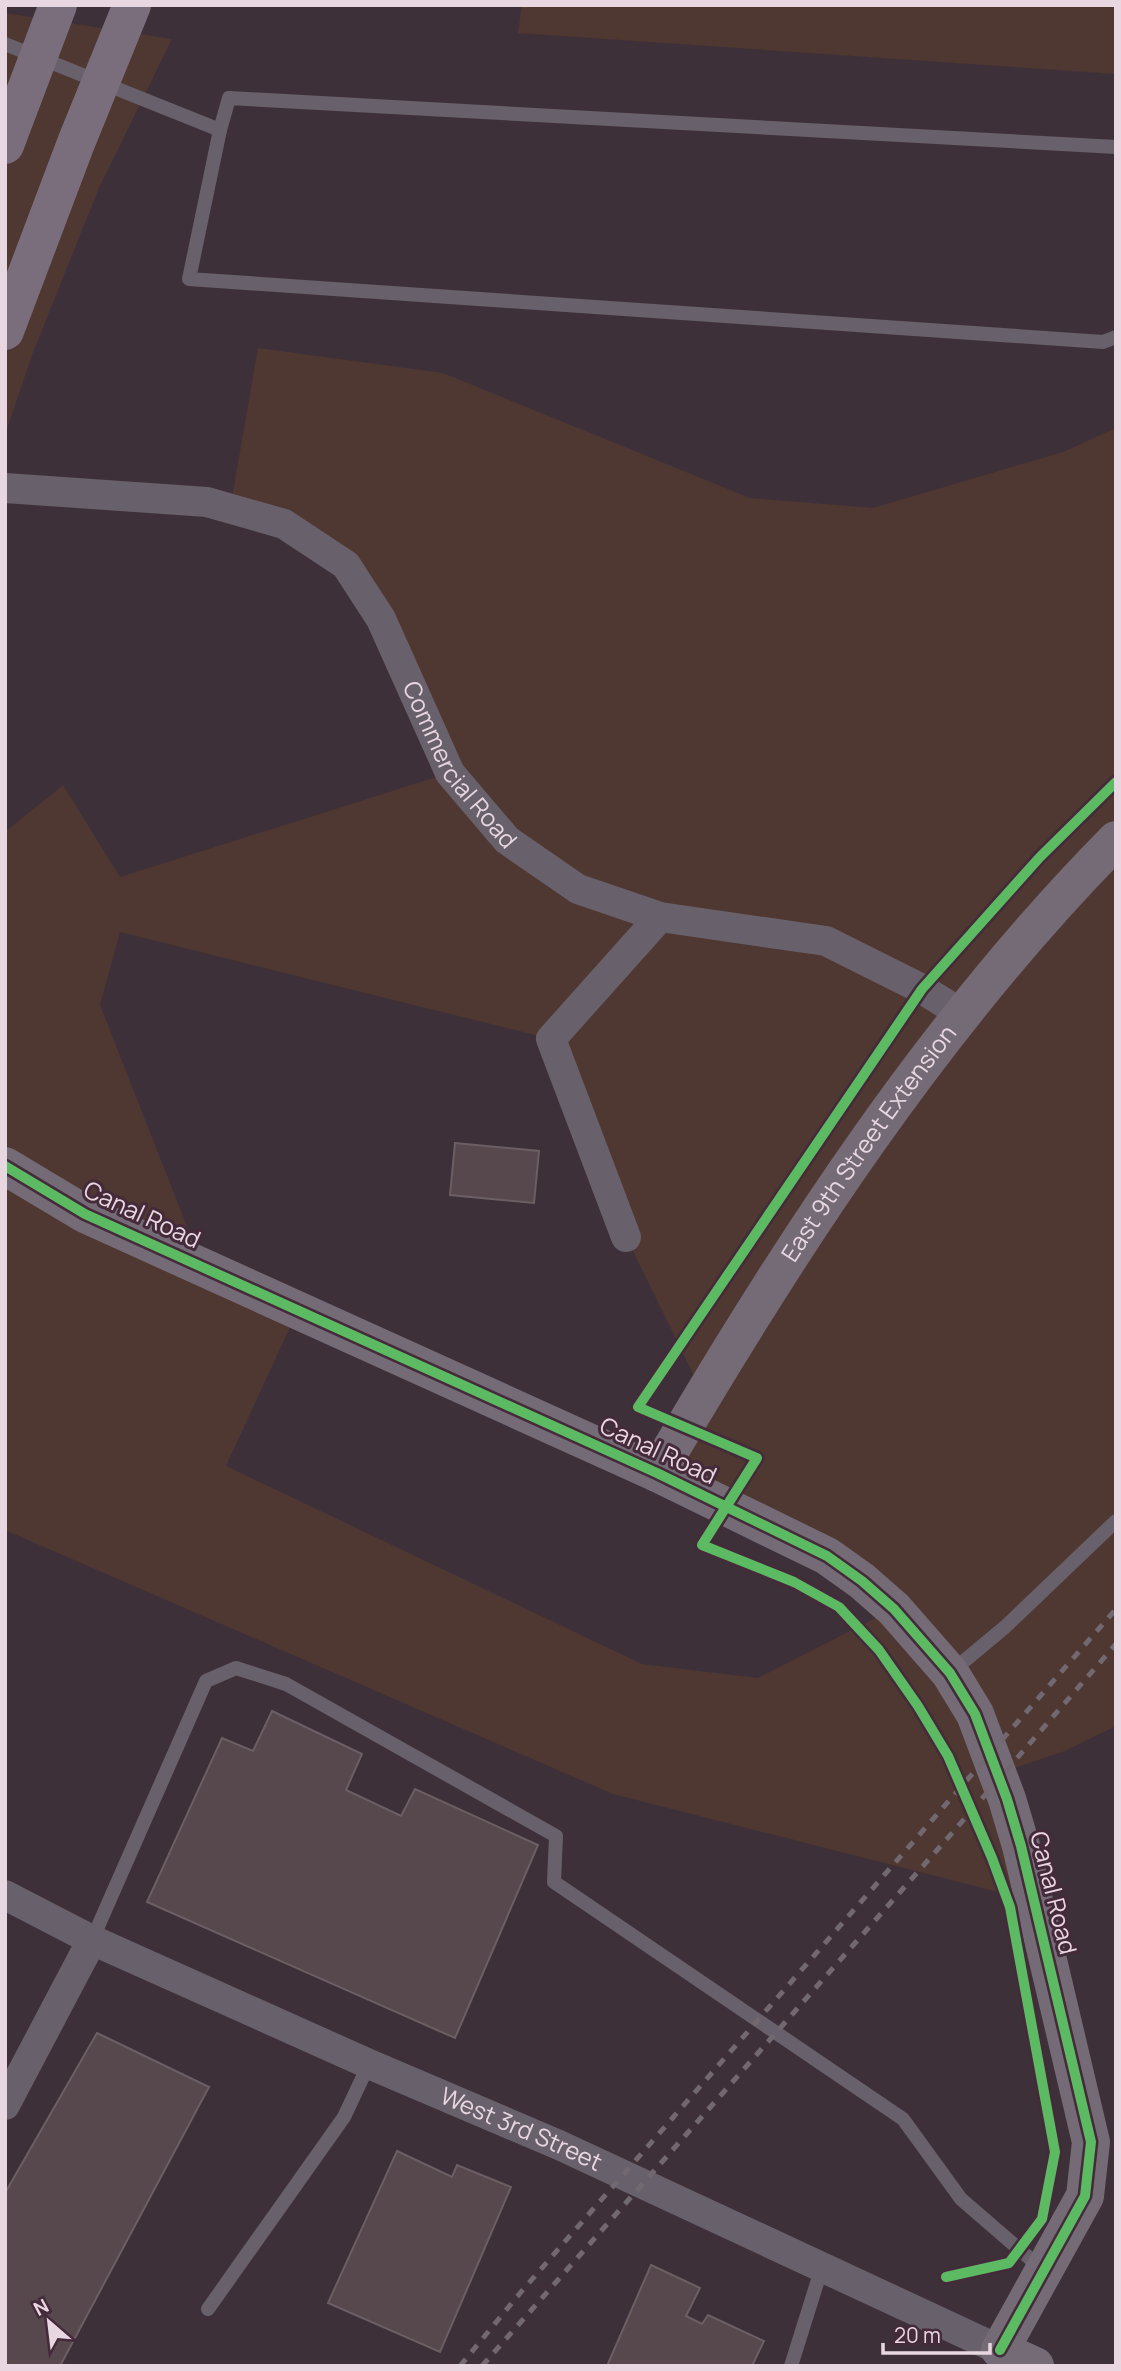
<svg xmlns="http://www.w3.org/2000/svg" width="1121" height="2371" viewBox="0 0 1121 2371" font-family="Manrope,sans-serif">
<rect width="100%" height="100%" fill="#3e3039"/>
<!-- green -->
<g fill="#4f3732" fill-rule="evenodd">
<path d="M 522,5 L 1116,5 L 1116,74 L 518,33 Z"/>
<path d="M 5,13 L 172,39 L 99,188 L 32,355 L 5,435 Z"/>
<path d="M 258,348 L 443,373 L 750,498 L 873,508 L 1063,452 L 1116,428 L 1116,1726 L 1065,1751 L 1006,1771 L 1034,1901 L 613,1794 L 5,1530 L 5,832 L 63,785 L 120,877 L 449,773 L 346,565 L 230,509 ZM 120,932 L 551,1039 L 626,1237 L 703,1394 L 657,1473 L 893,1609 L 758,1678 L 642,1664 L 226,1466 L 298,1310 L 203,1267 L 100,1005 Z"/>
</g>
<!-- building -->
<g fill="#56484d" stroke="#6c5f63" stroke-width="2">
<path d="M 455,1143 L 539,1151 L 534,1203 L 450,1195 Z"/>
<path d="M 272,1711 L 362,1754 L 346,1790 L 401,1816 L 415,1789 L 538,1845 L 455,2038 L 147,1902 L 222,1738 L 253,1751 Z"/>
<path d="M 97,2033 L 209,2087 L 60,2366 L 5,2366 L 5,2193 Z"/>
<path d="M 397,2151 L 452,2177 L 457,2165 L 511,2187 L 440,2352 L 328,2303 Z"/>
<path d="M 651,2265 L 700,2288 L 686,2316 L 702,2324 L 708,2315 L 764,2341 L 752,2366 L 607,2366 Z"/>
</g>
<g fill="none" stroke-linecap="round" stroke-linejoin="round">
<!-- lane -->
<g stroke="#68606a" stroke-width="14">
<path d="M 5,44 L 220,130"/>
<path d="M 1116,147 L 229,98 L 220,130 L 189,279 L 1103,342 L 1116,337"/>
<path d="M 951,1672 L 1005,1627 L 1116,1521"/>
<path d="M 92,1940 L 206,1681 L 236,1668 L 286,1684 L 556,1836 L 554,1882 L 903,2119 L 961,2199 L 1042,2269"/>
<path d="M 208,2309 L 344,2117 L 369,2064"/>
<path d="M 791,2366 L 822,2267"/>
</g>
<!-- street -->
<g stroke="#68606a" stroke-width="30">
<path id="s1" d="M 5,488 L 207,502 L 284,524 L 346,565 L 381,619 L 450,773 L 507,840 L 578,889 L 660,917 L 826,941 L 922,989 L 962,1014"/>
<path d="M 626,1237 L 551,1039 L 660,917"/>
<path id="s2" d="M 5,1895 L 92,1940 L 369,2064 L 559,2145 L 1000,2350"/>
<path d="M 5,2105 L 92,1940"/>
</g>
<!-- secondary -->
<g stroke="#746b76" stroke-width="38">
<path d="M 5,1166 L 85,1214 L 657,1473 L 827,1556 L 862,1581 L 894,1609 L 950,1673 L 975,1714 L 1007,1799 L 1021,1846 L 1091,2142 L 1085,2196 L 1000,2350 L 1035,2366"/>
<path id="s3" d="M 657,1473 C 788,1249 933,1025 1116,840"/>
</g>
<!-- rail -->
<g stroke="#716870" stroke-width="5" stroke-dasharray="9 9" stroke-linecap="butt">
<path d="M 460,2366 L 521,2292 L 1116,1609"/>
<path d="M 482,2366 L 953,1832 L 1116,1644"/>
</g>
<!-- highway-bridge -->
<g stroke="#7a6e7c" stroke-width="38">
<path d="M 5,145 L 58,5"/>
<path d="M 5,331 L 76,143 L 132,5"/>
</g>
<defs>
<g id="cycleway">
<path d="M 5,1166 L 85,1214 L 657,1473 L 827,1556 L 862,1581 L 894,1609 L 950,1673 L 975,1714 L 1007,1799 L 1021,1846 L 1091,2142 L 1085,2196 L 1000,2350"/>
<path d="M 946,2277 L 1009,2263 L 1042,2219 L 1055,2152 L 1010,1907 L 992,1858 L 948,1756 L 918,1706 L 879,1650 L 839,1607 L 794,1582 L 702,1545 L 757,1458 L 638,1407 L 922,989 L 1040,857 L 1116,782"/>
</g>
</defs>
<!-- cycleway casing -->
<use href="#cycleway" stroke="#442a3a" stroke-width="15"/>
<!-- cycleway -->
<use href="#cycleway" stroke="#5cba63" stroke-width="10"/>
</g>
<g text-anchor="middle" stroke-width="6" stroke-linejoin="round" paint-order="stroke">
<!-- street labels -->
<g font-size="24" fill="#e8d7e1" stroke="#442a3a">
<text dy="8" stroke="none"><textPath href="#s1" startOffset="588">Commercial Road</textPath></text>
<text dy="8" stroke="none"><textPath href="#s3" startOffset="392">East 9th Street Extension</textPath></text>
<text transform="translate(142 1215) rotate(25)" y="8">Canal Road</text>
<text transform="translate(658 1451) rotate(25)" y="8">Canal Road</text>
<text transform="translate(1053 1893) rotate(76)" y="8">Canal Road</text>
<text dy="8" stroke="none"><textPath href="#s2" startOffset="567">West 3rd Street</textPath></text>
</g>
</g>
<!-- border -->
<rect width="1121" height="2371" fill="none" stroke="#e8d7e1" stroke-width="14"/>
<!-- north arrow -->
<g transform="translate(49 2322) rotate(332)" stroke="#442a3a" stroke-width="5" paint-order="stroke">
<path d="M0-5L12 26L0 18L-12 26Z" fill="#e8d7e1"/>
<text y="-10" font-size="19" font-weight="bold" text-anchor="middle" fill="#e8d7e1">N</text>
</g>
<!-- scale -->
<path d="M883 2343v10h107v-10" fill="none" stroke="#e8d7e1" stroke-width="3.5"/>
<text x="894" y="2343" font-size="21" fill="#e8d7e1" stroke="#442a3a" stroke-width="5" paint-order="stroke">20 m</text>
</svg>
